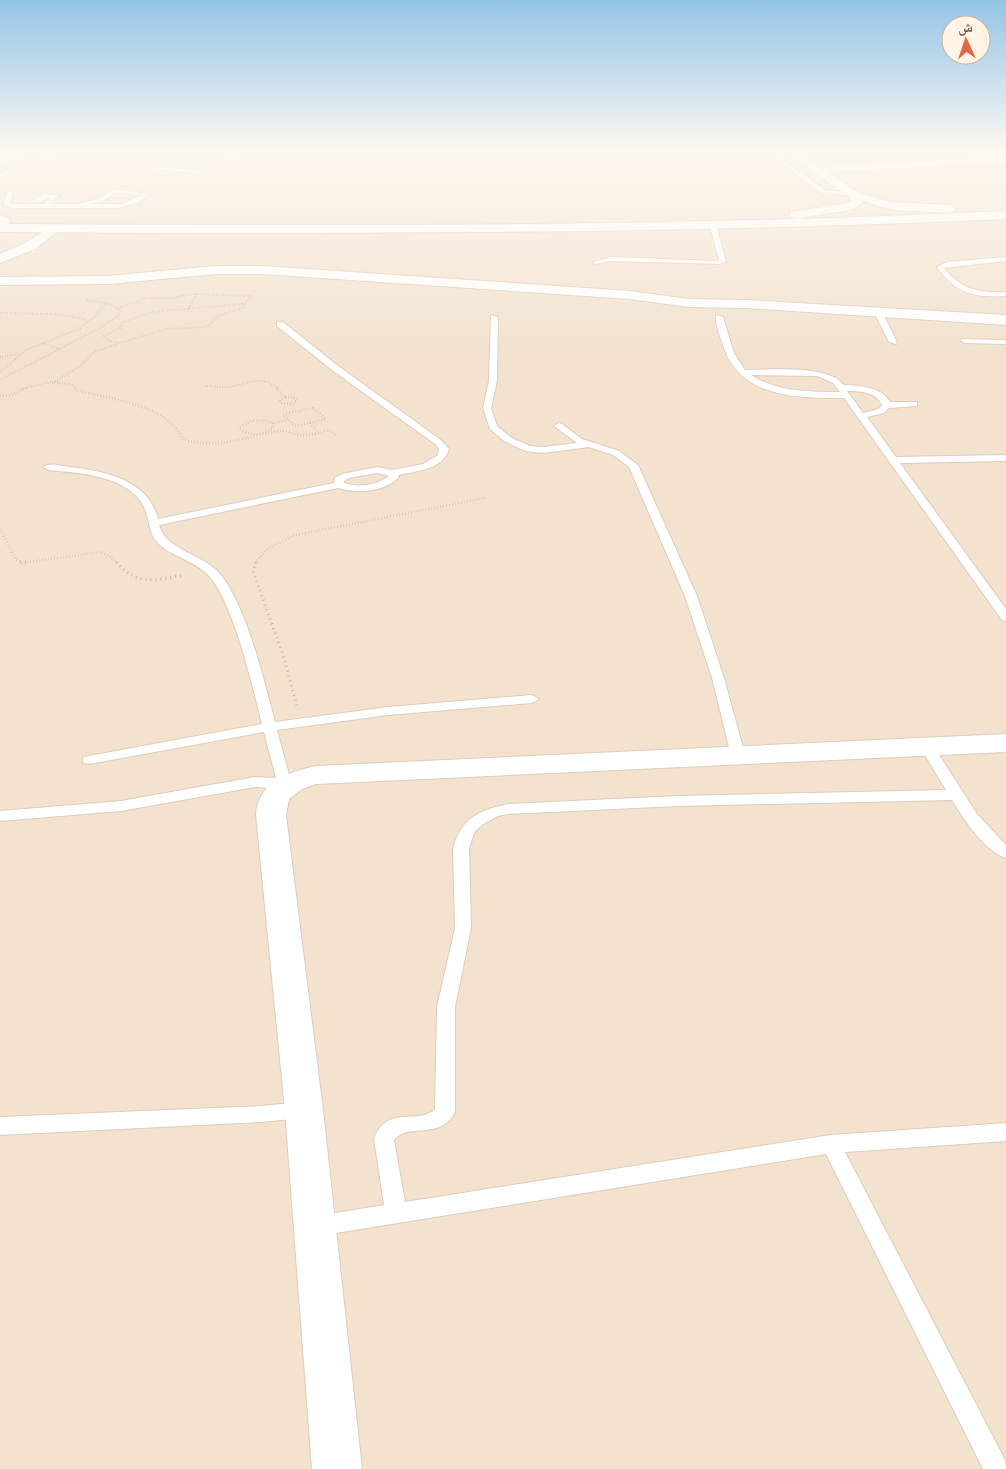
<svg xmlns="http://www.w3.org/2000/svg" width="1006" height="1469" viewBox="0 0 1006 1469" font-family="'Work Sans','Noto Naskh Arabic',sans-serif">
<rect width="100%" height="100%" fill="#fbf0df"/>
<!-- residential -->
<rect fill="#f2e2ce" x="0" y="151" width="1006" height="1318"/>
<g fill="none" stroke-linecap="round" stroke-linejoin="round">
<defs>
<g id="service">
<path d="M 47,151 L 54,151 L 42,158 L 204,171 L 201,173 L 33,159 Z"/>
<path d="M 240,151 L 247,151 L 225,163 L 220,162 Z"/>
<path d="M 776,157 L 780,157 L 826,191 L 852,191 L 855,193 L 852,195 L 823,194 L 776,159 Z"/>
<path d="M 5,171 L 10,172 L 0,179 L 0,174 Z"/>
<path d="M 113,189 L 151,194 L 136,203 L 118,208 L 13,208 L 3,204 L 8,192 L 11,190 L 14,192 L 9,203 L 13,204 L 77,204 L 99,199 ZM 114,193 L 142,195 L 122,204 L 91,204 L 103,201 Z"/>
<path d="M 45,194 L 60,196 L 48,204 L 45,202 L 51,198 L 34,203 L 31,201 Z"/>
<path d="M 713,224 L 716,226 L 726,261 L 720,264 L 611,261 L 596,264 L 593,262 L 611,257 L 717,261 L 719,260 L 710,226 Z"/>
<path d="M 1006,257 L 1006,261 L 944,268 C 961,290 980,293 1006,292 L 1006,296 C 974,298 956,294 937,267 L 947,262 Z"/>
<path d="M 875,310 L 882,312 L 897,342 L 896,344 L 889,342 L 874,312 Z"/>
<path d="M 491,315 L 498,317 L 497,381 L 491,408 L 497,426 L 510,437 L 530,446 L 543,447 L 577,443 L 554,426 L 559,423 L 562,424 L 582,439 L 619,451 L 638,465 L 697,596 L 724,678 L 745,755 L 743,758 L 733,758 L 731,755 L 712,678 L 685,596 L 629,467 L 613,455 L 589,447 L 543,453 L 525,451 L 504,441 L 490,429 L 483,408 L 489,381 Z"/>
<path d="M 716,315 L 723,317 L 734,353 L 745,370 C 770,370 828,364 844,385 C 860,386 881,386 890,402 L 917,402 L 917,406 L 889,408 L 884,413 L 867,417 L 896,457 L 1006,455 L 1006,461 L 900,463 L 1006,609 L 1006,621 L 1002,620 L 844,398 C 797,398 739,398 723,345 C 720,336 715,324 716,315 ZM 751,375 L 817,376 L 833,383 L 840,392 C 809,392 777,392 751,375 ZM 847,391 C 860,391 876,392 882,405 L 878,409 L 863,413 Z"/>
<path d="M 277,322 L 283,322 L 338,366 L 441,440 L 449,449 C 443,470 416,471 398,475 L 399,477 C 386,492 356,494 338,488 L 159,525 C 167,552 203,553 220,574 C 247,607 264,681 275,722 L 388,707 L 532,695 L 539,699 L 532,703 L 388,715 L 277,730 L 292,786 L 290,789 C 283,791 265,787 255,787 L 121,811 L 0,821 L 0,811 L 121,801 L 255,777 L 276,778 L 264,732 L 89,764 L 84,763 L 82,760 L 84,757 L 89,756 L 262,724 C 253,688 233,600 208,575 C 194,560 171,557 157,542 C 148,532 150,519 144,507 C 128,475 79,473 48,470 L 43,467 C 49,462 61,466 69,467 C 104,471 148,479 158,519 L 334,483 L 335,478 L 342,474 L 377,467 L 392,470 L 423,464 L 438,455 L 439,449 L 435,444 L 332,370 L 277,326 ZM 377,473 L 389,476 C 377,485 358,488 344,483 L 344,481 L 349,478 Z"/>
<path d="M 962,339 L 1006,340 L 1006,344 L 965,343 L 961,341 Z"/>
<path d="M 927,743 L 932,744 L 977,814 L 1006,845 L 1006,858 C 985,852 963,818 952,800 L 678,806 L 508,814 L 498,816 L 485,823 L 475,831 L 469,848 L 471,928 L 455,1007 L 455,1112 C 441,1141 408,1122 394,1140 L 405,1202 L 831,1135 L 1006,1123 L 1006,1141 L 845,1152 L 1005,1460 L 1006,1469 L 983,1469 L 826,1154 L 317,1236 L 310,1233 L 306,1226 L 310,1219 L 317,1216 L 384,1205 L 374,1138 C 390,1103 417,1126 435,1109 L 437,1007 L 455,928 L 453,848 C 462,818 479,810 508,804 L 678,796 L 946,790 L 920,747 L 922,744 Z"/>
<path d="M 304,1102 L 311,1104 L 314,1110 L 311,1116 L 304,1118 L 260,1122 L 0,1135 L 0,1117 L 260,1106 Z"/>
</g>
<g id="minor">
<path d="M 17,151 L 32,151 L 0,165 L 0,158 Z"/>
<path d="M 783,151 L 795,151 L 817,166 L 1006,157 L 1006,163 L 827,172 L 860,194 L 892,202 L 950,205 L 956,209 L 950,213 L 892,210 L 863,201 L 855,209 L 795,219 L 789,215 L 791,212 L 848,203 L 851,201 L 850,197 Z"/>
<path d="M 0,216 L 8,218 L 10,221 L 8,224 L 0,224 Z"/>
<path d="M 53,225 L 57,226 L 59,229 L 57,232 L 35,249 L 0,263 L 0,254 L 25,243 Z"/>
<path d="M 215,266 L 262,266 L 630,291 L 689,299 L 746,300 L 1006,315 L 1006,325 L 746,308 L 689,307 L 630,299 L 262,274 L 215,274 L 108,284 L 0,285 L 0,277 L 108,276 Z"/>
<path d="M 1006,734 L 1006,752 L 316,784 L 302,789 L 289,799 L 286,815 L 323,1110 L 362,1469 L 312,1469 L 285,1110 L 256,815 C 258,782 288,772 316,766 Z"/>
</g>
<path id="tertiary" d="M 1006,211 L 1006,219 C 671,234 336,234 0,232 L 0,224 C 336,226 671,227 1006,211 Z"/>
</defs>
<!-- service casing -->
<use href="#service" stroke="#deccbc" stroke-width="2"/>
<!-- minor casing -->
<use href="#minor" stroke="#deccbc" stroke-width="2"/>
<!-- tertiary casing -->
<use href="#tertiary" stroke="#deccbc" stroke-width="2"/>
<!-- path-far2 -->
<g stroke="#d4b19c" stroke-width="2" stroke-dasharray="0.5 2" stroke-linecap="butt">
<path d="M 242,304 L 245,307 L 218,316 L 209,325 L 203,327 L 167,329 L 120,343 L 109,341 L 104,336 L 120,328 L 124,322 L 152,312 Z"/>
<path d="M 118,308 L 147,298 L 172,298 L 192,294 L 252,296 L 244,305"/>
<path d="M 188,310 L 197,294"/>
<path d="M 0,313 L 55,314 L 84,319 L 87,322 L 79,329 L 26,350 L 0,372"/>
<path d="M 87,322 L 97,315 L 105,303"/>
<path d="M 42,343 L 60,349"/>
<path d="M 0,357 L 19,354"/>
<path d="M 0,380 L 100,328 L 119,315 L 120,310 L 110,304 L 87,300"/>
<path d="M 52,383 L 71,384 L 77,389"/>
<path d="M 205,386 C 213,386 221,388 229,387 C 246,384 264,374 278,389"/>
<path d="M 21,389 L 56,381 L 80,366 L 94,352 L 117,344"/>
</g>
<!-- path-far1 -->
<g stroke="#d4b19c" stroke-width="2.5" stroke-dasharray="0.5 2.5" stroke-linecap="butt">
<path d="M 75,388 L 79,391 C 109,398 169,406 182,438 C 209,452 251,435 280,431 C 288,430 292,434 299,435 C 307,437 321,432 329,430 L 336,435"/>
<path d="M 276,388 L 285,397"/>
<path d="M 0,396 L 11,395 L 26,388"/>
<path d="M 285,397 L 293,397 L 297,401 L 292,404 L 281,403 L 280,400 Z"/>
<path d="M 313,408 L 326,419 L 295,426 L 283,414 Z"/>
<path d="M 265,420 L 273,423 L 273,428 C 262,435 251,437 240,429 L 240,427 L 252,421 Z"/>
<path d="M 273,423 L 289,420"/>
<path d="M 310,423 L 318,432"/>
<path d="M 0,528 L 16,560 L 22,563 L 100,552 L 109,556 L 117,563"/>
<path d="M 255,563 L 268,548 L 295,535 L 485,498"/>
</g>
<!-- path -->
<g stroke="#d4b19c" stroke-width="3" stroke-dasharray="1 4" stroke-linecap="butt">
<path d="M 20,562 L 28,562"/>
<path d="M 116,562 C 139,587 155,580 185,575"/>
<path d="M 256,562 L 253,571 L 283,655 L 297,706"/>
</g>
<!-- service -->
<use href="#service" fill="#fff" fill-rule="evenodd"/>
<!-- minor -->
<use href="#minor" fill="#fff" fill-rule="evenodd"/>
<!-- tertiary -->
<use href="#tertiary" fill="#fff" fill-rule="evenodd"/>
</g>
<!-- sky -->
<linearGradient id="sky" x2="0" y2="1"><stop stop-color="#93c4e6"/><stop offset="0.42" stop-color="#fdf8f1"/><stop offset="1" stop-color="#fdf8f1" stop-opacity="0"/></linearGradient>
<rect width="1006" height="357" fill="url(#sky)"/>
<!-- north arrow -->
<g transform="translate(966 40) rotate(357)"><circle r="24" fill="#fff4e5" stroke="#c6b5a6"/>
<path d="M0-4L9 19L0 12L-9 19Z" fill="#e26947"/>
<text y="-8" font-size="14" font-weight="bold" text-anchor="middle" fill="#705648">ش</text>
</g>
</svg>
